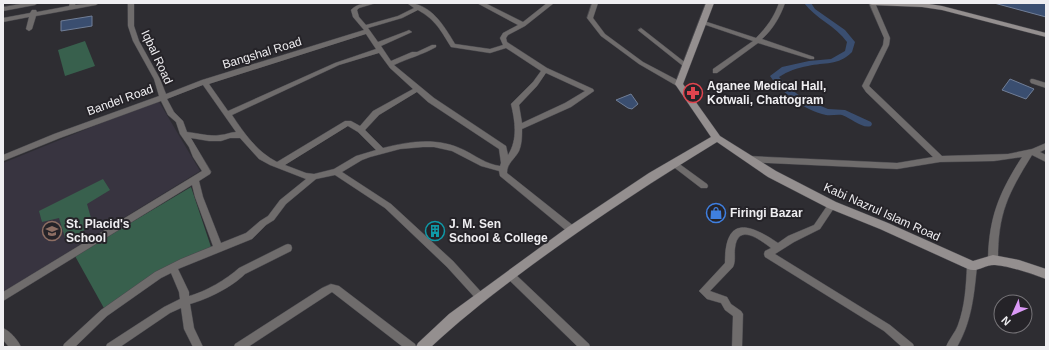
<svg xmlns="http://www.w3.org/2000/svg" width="1049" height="350" viewBox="0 0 1049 350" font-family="Helvetica,sans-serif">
<rect width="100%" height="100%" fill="#2e2d32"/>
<!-- built -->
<path fill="#383440" d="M 158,100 L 200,171 L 3,292 L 3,163 Z"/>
<!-- green -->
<g fill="#38604d">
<path d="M 85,41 L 95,66 L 65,76 L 58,50 Z"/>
<path d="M 103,179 L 110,190 L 87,204 L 93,225 L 66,241 L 59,218 L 42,222 L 39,211 Z"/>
<path d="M 191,187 L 211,247 L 105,310 L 75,256 Z"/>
</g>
<!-- water -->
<g fill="#3a4e70" stroke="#707e97">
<path d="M 994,3 L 1046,3 L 1046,17 Z"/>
<path d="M 92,16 L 92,26 L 61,31 L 61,21 Z"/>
<path d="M 1010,79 L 1034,89 L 1026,99 L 1002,90 Z"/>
<path d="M 631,94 L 638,104 L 632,109 L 628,108 L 616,100 Z"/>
</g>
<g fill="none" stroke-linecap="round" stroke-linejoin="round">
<!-- canal -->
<path fill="#3a4e70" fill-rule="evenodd" d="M 804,3 L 811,3 L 815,9 L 845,30 L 855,42 L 852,52 C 838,66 825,62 808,66 C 797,68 788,71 779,77 L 788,87 L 804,99 L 828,109 L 845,110 L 871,122 L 872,124 L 871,126 C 862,129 851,118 842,115 C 837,114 831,116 826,115 C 805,111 782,93 770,76 L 782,67 L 809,61 L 831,59 L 845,51 L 847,42 C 836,26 816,19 804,3 Z"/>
<defs>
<g id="street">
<path d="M 26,3 L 38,3 L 35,5 L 3,11 L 3,7 Z"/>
<path d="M 70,3 L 76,3 L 75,5 L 99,3 L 96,5 L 36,16 L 32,29 L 29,31 L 26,29 L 29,17 L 3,22 L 3,18 L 30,13 L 32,10 L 36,10 L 37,12 L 69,6 Z"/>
<path d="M 128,3 L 134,3 L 134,26 L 139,41 L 160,79 L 166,94 L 202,80 L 364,30 L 353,17 L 351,10 C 357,3 367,3 376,3 L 359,8 L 357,10 L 359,17 L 366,25 L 398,16 L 414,8 L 407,3 C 431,3 444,26 455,44 L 490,49 L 503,45 L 500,38 L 503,33 L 518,25 L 477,3 L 485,3 L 523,22 L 547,3 L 554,3 L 525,26 L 508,35 L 506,38 L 507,42 L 547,68 L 593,89 L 594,91 L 571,107 L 522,129 C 522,136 522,144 519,151 C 515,159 507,163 507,173 L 575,227 L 576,230 L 575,233 L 572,234 L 569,233 L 500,176 L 499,171 L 481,166 L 452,151 L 434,147 L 423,147 L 400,149 L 370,157 L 362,160 L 342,172 L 391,204 L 453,261 L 483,294 L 485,297 L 483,300 L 480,301 L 477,300 L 447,267 L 385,208 L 335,175 L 316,179 L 286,204 L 274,220 L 266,225 L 252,239 L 178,269 L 189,292 L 189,296 C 205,292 227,279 239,268 L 285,245 L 288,244 L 291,245 L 292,248 L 291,251 L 245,274 C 232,287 208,299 190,304 L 194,328 L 203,347 L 193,347 L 184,329 L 181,308 L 170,313 L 120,347 L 106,347 L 107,344 L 164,307 L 180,299 L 179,292 L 171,273 L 161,278 L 107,316 L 75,347 L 63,347 L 64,344 L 101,310 L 155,272 L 181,259 L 213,246 L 195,197 L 192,185 L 3,301 L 3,292 L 202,171 L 193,157 L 189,147 L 180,134 L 176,122 L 168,115 L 161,101 L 60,138 L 3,161 L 3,155 L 54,134 L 159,96 L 154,79 L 133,41 L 128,26 ZM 418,10 C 436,20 441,31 451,47 L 490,53 L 506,48 L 541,71 L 533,82 L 511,104 C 515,121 518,139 508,155 L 506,146 L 434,98 L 394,65 C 409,58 422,55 436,47 L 436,45 L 432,45 L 417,52 L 412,52 L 391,61 L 381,46 L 412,32 L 409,30 L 407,31 L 378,42 L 368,28 L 402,18 ZM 366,34 L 376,49 L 335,63 L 228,111 L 209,84 ZM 379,53 L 390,68 L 413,89 L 373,111 L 360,126 L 351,121 L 345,121 L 277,162 C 257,152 244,133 232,115 L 339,65 ZM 546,73 L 585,91 L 565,103 L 522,123 L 519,105 L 537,86 ZM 203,85 L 236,132 C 230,132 226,135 220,135 C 209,137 198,133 187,132 L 183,121 L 174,112 L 167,99 ZM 417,92 L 428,102 L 499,149 L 501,163 L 500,166 C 486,164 476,156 464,150 C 438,137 410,141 383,148 L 365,130 L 379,115 ZM 348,126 L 358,132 L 376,150 L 356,156 L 334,169 L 314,174 L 306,173 L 285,165 ZM 191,138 L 209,141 L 221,141 L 230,138 L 240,138 L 259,159 L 270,165 L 306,179 L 280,200 L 268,216 L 260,221 L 246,233 L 221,243 L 203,197 L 199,181 L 210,174 L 211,172 Z"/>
<path d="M 592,3 L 598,3 L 593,18 L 605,34 L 643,62 L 681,82 L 682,84 L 681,86 L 677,86 L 639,64 L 601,36 L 587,18 Z"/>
<path d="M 779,3 L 785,3 C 780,17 773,29 762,39 L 814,57 L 814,59 L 810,59 L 758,43 L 717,73 L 713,73 L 713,69 L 753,41 L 700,23 L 700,21 L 704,21 L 756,38 C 767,27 774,17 779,3 Z"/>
<path d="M 869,3 L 875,3 L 890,38 L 889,45 L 869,86 L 942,156 L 1008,154 L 1032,149 L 1046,143 L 1046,149 L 1040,152 L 1046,155 L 1046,162 L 1032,155 C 1008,194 998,213 998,260 L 996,263 L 993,264 L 990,263 L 988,260 C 989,217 999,193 1022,157 L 994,161 L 940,162 L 897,169 L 748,162 L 744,159 L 748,156 L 897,163 L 933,157 L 866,92 L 862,86 L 883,45 L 884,38 Z"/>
<path d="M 641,28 L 687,64 L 687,66 L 683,66 L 639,31 L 638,30 Z"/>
<path d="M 1031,79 L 1033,79 L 1046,83 L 1046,88 L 1031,83 L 1030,81 Z"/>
<path d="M 674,160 L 707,184 L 708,186 L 707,188 L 701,188 L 671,165 L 670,163 L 671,161 Z"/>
<path d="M 832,202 L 835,203 L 836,205 L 820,229 L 794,242 L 775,254 L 890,325 L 913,344 L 914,347 L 902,347 L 884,331 L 765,257 L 764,254 L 765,251 L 771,248 C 759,239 738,223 735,248 C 734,254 736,261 733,267 L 710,291 L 727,297 L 731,304 L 741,311 L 743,314 L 742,347 L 732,347 L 733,316 L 725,310 L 721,303 L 707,299 L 699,291 L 725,263 C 725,217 747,222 778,243 L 788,236 L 814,225 L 829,203 Z"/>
<path d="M 972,262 L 975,263 L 977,266 C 974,295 972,321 957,347 L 946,347 C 949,339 955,333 958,325 C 965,306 966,286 967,266 L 969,263 Z"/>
<path d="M 510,271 L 513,272 L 589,344 L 590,347 L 578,347 L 507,278 L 505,275 L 507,272 Z"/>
<path d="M 331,284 L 339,286 L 415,344 L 416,347 L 403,347 L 332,292 L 248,347 L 234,347 L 235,344 L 322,288 Z"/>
<path d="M 3,328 C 10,331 18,340 21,347 L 9,347 L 3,340 Z"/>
</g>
<g id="secondary">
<path d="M 706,3 L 714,3 L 683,84 L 720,136 L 776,171 L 836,202 L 888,223 L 973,261 L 993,255 L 1019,260 L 1046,269 L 1046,279 C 1029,273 1013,267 995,265 C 986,264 977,273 968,269 L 880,229 L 828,208 L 768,177 L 717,142 C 653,181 592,221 532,265 C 497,291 463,317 431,347 L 416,347 L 418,343 L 449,314 L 568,227 L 649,173 L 711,137 L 675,84 Z"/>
<path d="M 868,3 L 923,3 L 942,6 L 1046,33 L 1046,37 L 942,10 L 922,7 L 872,5 Z"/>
</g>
</defs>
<!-- street casing -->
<use href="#street" stroke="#49484d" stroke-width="1"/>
<!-- secondary casing -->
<use href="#secondary" stroke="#49484d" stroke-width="1"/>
<!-- street -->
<use href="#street" fill="#6f6c6c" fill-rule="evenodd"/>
<!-- secondary -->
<use href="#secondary" fill="#948f8f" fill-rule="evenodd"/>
</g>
<!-- icons -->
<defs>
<symbol id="pharmacy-ring" viewBox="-11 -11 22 22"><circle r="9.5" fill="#252328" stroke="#e0444e" stroke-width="1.5"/><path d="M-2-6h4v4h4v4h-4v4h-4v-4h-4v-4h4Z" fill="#e0444e"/></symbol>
<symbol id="shop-ring" viewBox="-11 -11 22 22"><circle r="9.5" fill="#252328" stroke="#3f7fe0" stroke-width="1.5"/><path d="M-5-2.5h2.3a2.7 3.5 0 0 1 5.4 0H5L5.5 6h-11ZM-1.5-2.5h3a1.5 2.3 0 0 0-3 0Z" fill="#3f7fe0"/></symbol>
<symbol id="school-ring" viewBox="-11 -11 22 22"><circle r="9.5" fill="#252328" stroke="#8d6e63" stroke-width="1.5"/><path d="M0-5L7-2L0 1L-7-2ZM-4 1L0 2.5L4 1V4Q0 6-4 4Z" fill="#8d6e63"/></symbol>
<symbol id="building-ring" viewBox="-11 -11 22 22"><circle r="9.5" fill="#252328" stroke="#0f9aa8" stroke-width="1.5"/><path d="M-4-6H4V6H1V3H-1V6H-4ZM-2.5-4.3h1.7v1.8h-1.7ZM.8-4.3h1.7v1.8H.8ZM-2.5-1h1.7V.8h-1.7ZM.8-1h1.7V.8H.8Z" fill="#0f9aa8"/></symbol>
</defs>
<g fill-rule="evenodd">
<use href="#pharmacy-ring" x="682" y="82" width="22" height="22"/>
<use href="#shop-ring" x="705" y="202" width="22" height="22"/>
<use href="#school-ring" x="41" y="220" width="22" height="22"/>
<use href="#building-ring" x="424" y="220" width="22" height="22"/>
</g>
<g text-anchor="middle" stroke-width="4" stroke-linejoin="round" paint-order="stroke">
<!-- street labels -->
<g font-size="12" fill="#efeef1" stroke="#252328">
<text transform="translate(262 53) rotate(-17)" y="4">Bangshal Road</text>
<text transform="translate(157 57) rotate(65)" y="4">Iqbal Road</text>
<text transform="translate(120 100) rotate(-20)" y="4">Bandel Road</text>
<text transform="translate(882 212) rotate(24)" y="4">Kabi Nazrul Islam Road</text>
</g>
<!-- poi labels -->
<g font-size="12" font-weight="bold" fill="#efeef1" stroke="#252328" text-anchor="start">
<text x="707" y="90">Aganee Medical Hall,<tspan x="707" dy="14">Kotwali, Chattogram</tspan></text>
<text x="730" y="217">Firingi Bazar</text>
<text x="66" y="228">St. Placid's<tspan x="66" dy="14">School</tspan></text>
<text x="449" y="228">J. M. Sen<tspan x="449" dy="14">School &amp; College</tspan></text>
</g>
</g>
<!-- border -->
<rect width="1049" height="350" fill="none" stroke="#efeef1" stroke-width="8"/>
<!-- north arrow -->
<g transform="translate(1013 314) rotate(225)"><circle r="19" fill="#252328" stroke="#767478"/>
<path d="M0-3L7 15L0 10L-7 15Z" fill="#db99f6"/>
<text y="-6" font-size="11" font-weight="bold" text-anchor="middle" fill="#efeef1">N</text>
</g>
</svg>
